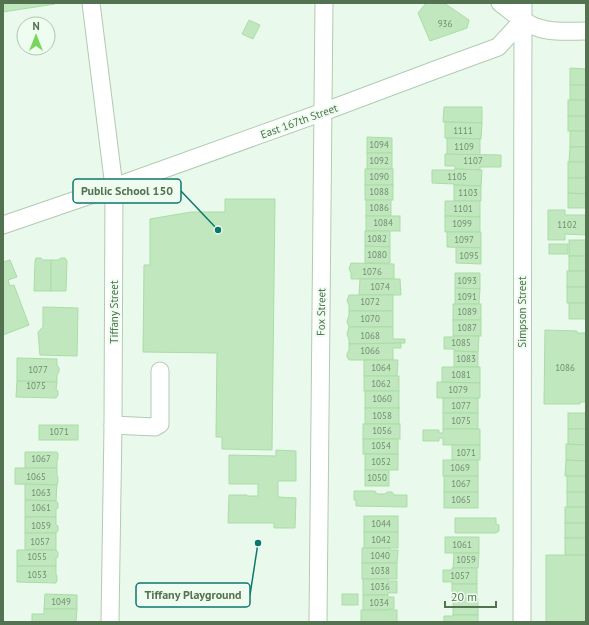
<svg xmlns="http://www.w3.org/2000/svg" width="589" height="625" viewBox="0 0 589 625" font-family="'PT Sans',sans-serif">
<rect width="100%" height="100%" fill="#e9faec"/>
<!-- building -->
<g fill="#c1e7bf" stroke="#aadda6">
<path d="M 3,3 L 55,3 L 55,4 L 3,12 Z"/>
<path d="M 426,3 L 444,3 L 469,20 L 467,28 L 430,41 L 418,13 Z"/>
<path d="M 249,20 L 260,25 L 253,39 L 242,34 Z"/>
<path d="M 570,68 L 586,69 L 586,85 L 570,85 Z"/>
<rect x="570" y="85" width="16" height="15"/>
<rect x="568" y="100" width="18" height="16"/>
<path d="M 444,107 L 482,107 L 482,123 L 443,122 Z"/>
<rect x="568" y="116" width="18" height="15"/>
<path d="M 445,122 L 482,123 L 481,139 L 445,138 Z"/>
<rect x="570" y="131" width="16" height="16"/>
<path d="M 367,137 L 392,138 L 392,153 L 367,153 Z"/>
<path d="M 447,138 L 480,139 L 480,155 L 447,155 Z"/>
<path d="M 570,147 L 586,147 L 586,162 L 569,162 Z"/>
<rect x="367" y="153" width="25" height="16"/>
<path d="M 445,154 L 501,155 L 501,167 L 480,167 L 480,170 L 455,169 L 455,166 L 445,166 Z"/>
<rect x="568" y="162" width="18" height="16"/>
<rect x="365" y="169" width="28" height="16"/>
<path d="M 455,169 L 482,170 L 481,186 L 454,185 L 454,184 L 432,183 L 432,170 L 455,170 Z"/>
<path d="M 568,178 L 586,178 L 586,194 L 568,193 Z"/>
<rect x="365" y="185" width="28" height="15"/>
<path d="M 454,185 L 481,186 L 481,201 L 454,201 Z"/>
<path d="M 568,193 L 586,194 L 586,208 L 568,208 Z"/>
<path d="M 225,199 L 275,199 L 272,450 L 222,449 L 222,437 L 216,437 L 217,353 L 143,352 L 144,265 L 150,265 L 150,219 L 191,212 L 225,212 Z"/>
<rect x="366" y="200" width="25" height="16"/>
<path d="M 445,201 L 480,201 L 480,217 L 445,216 Z"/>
<path d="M 548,210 L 565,210 L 565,215 L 586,215 L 586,235 L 565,234 L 565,240 L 548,240 Z"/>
<rect x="366" y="216" width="34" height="15"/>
<path d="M 445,216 L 480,217 L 480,232 L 445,232 Z"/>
<path d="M 365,231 L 390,231 L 390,247 L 365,246 Z"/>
<path d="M 447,232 L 481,232 L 481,248 L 447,247 Z"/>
<rect x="569" y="240" width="17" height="16"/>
<rect x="549" y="244" width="19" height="10"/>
<path d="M 365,246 L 390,247 L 390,263 L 365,263 Z"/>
<path d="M 456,247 L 481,248 L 481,264 L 456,263 Z"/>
<rect x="569" y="256" width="17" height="15"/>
<path d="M 36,258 L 41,258 L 43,260 L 51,260 L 51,291 L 34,291 L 35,261 Z"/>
<path d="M 61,258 L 65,258 L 67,261 L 66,291 L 51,291 L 51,260 L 58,260 Z"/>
<path d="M 10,260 L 17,277 L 8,280 L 10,286 L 14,285 L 29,325 L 3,335 L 3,262 Z"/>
<path d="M 351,263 L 394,264 L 394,279 L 351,279 L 351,273 L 349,269 Z"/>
<rect x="567" y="271" width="19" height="16"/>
<path d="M 455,273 L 480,273 L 480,289 L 455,288 Z"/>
<path d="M 360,279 L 400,279 L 401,295 L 359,295 Z"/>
<rect x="567" y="287" width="19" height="16"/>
<path d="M 455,288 L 480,289 L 479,304 L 455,304 Z"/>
<path d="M 349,295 L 393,295 L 393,311 L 349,311 L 349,305 L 347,301 Z"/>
<rect x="569" y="303" width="17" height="16"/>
<rect x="453" y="304" width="28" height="16"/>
<path d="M 43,307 L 78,308 L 77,356 L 40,355 L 38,332 L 43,327 Z"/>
<path d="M 349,311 L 393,311 L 393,327 L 349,327 L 347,322 L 349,315 Z"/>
<rect x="453" y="320" width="28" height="16"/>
<path d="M 349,327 L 393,327 L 393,339 L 405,339 L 405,343 L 349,344 L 349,340 L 347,334 Z"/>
<path d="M 545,330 L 577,331 L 577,333 L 586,333 L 586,402 L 580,402 L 580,404 L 544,404 Z"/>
<path d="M 454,336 L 479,336 L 478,352 L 454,351 L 454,349 L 444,349 L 444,337 L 454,337 Z"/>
<path d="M 401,343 L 401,348 L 393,348 L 393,360 L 349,360 L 347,357 L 347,354 L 349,350 L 349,344 Z"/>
<path d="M 454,351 L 478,352 L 478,367 L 454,367 Z"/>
<path d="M 17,358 L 57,359 L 57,365 L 59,368 L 59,372 L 57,375 L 57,382 L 17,381 Z"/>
<path d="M 364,360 L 398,360 L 397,376 L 364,376 Z"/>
<path d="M 442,367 L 480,367 L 480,383 L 442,382 Z"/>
<rect x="364" y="376" width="35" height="15"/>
<path d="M 17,381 L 57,382 L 56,390 L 58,391 L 58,395 L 56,398 L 16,397 Z"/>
<path d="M 437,382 L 480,383 L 480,398 L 437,398 Z"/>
<rect x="365" y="391" width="34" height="17"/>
<rect x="443" y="398" width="35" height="15"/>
<rect x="365" y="408" width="34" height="16"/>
<rect x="443" y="413" width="35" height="16"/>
<rect x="568" y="413" width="18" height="16"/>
<rect x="363" y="424" width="37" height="15"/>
<rect x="39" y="425" width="39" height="15"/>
<path d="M 443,429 L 480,429 L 480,445 L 443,445 L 443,438 L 439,438 L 439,441 L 423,441 L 423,430 L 439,430 L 439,433 L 443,433 Z"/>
<path d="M 568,429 L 586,429 L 586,445 L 568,444 Z"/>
<rect x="363" y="439" width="35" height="15"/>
<path d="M 566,444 L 586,445 L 586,461 L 566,460 Z"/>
<rect x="452" y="445" width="28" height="15"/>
<path d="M 276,450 L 296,451 L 296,481 L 278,481 L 278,497 L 296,498 L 295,528 L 274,528 L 274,523 L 228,523 L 229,495 L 247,495 L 247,496 L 258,496 L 258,484 L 229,484 L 229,455 L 276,456 Z"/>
<path d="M 25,452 L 57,452 L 58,454 L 58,459 L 57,460 L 57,468 L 25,468 Z"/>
<rect x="365" y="454" width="33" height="16"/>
<rect x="443" y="460" width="35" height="16"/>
<path d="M 566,460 L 586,461 L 586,476 L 565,476 Z"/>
<path d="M 15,468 L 57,468 L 57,476 L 58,477 L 58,482 L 57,485 L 15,484 Z"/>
<rect x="365" y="470" width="24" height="16"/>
<rect x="444" y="476" width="34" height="16"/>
<rect x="567" y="476" width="19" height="16"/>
<path d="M 25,484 L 57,485 L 56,501 L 25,500 Z"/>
<path d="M 354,491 L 375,491 L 377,494 L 385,494 L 387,492 L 392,492 L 394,495 L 407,495 L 407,507 L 356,506 L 356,500 L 354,500 Z"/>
<rect x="444" y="492" width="34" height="16"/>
<rect x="567" y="492" width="19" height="15"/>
<path d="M 25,500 L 56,501 L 58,503 L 58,508 L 56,509 L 56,517 L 25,517 Z"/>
<rect x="565" y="507" width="21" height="16"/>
<rect x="364" y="516" width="34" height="16"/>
<path d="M 25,517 L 56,517 L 56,525 L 58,526 L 58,531 L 56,533 L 25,533 Z"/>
<path d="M 455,518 L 496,518 L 496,524 L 499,525 L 499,531 L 496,533 L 455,533 Z"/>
<rect x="565" y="523" width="21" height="15"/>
<rect x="364" y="532" width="34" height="16"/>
<rect x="25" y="533" width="31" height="17"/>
<rect x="445" y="537" width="34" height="16"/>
<rect x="565" y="538" width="21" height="17"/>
<path d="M 362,548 L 390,548 L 390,550 L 398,550 L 397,563 L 362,563 Z"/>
<path d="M 17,550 L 56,550 L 58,552 L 58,557 L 56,558 L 56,566 L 17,566 Z"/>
<path d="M 454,553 L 479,553 L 478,568 L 453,568 Z"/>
<rect x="546" y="555" width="40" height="67"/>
<rect x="362" y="563" width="35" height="16"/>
<path d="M 17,566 L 56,566 L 56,574 L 57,576 L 57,580 L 56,583 L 17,582 Z"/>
<path d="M 452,568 L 477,568 L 477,584 L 452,584 L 452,582 L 443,582 L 443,570 L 452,570 Z"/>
<path d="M 363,579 L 388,579 L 388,581 L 397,581 L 397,593 L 388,593 L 388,595 L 363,595 Z"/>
<rect x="452" y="584" width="25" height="15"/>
<path d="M 45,594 L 77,595 L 77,609 L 44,609 Z"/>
<rect x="342" y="594" width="16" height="11"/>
<path d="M 363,595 L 388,595 L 388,597 L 394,597 L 394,609 L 388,609 L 388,610 L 363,610 Z"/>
<rect x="453" y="599" width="25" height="16"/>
<path d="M 44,609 L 77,609 L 76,622 L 32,622 L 32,614 L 44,614 Z"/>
<rect x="361" y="610" width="36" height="12"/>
<path d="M 453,615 L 478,615 L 478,622 L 444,622 L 444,616 L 453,616 Z"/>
</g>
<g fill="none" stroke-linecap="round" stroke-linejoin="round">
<defs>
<g id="minor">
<path d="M 91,3 L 114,187 L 113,425 L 110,622"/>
<path d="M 500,3 C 511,11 524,23 536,27 C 552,33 570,31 586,31"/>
<path d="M 3,225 L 114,187 L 323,112 L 435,70 L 498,47 L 523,20"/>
<path d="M 113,425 L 155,427 L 160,424 L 160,371"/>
<path d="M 318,622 L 324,3"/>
<path d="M 522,622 L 523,3"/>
</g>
</defs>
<!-- minor casing -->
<use href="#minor" stroke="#b1cbb1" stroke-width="19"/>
<!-- minor -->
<use href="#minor" stroke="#fff" stroke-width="17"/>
</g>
<g text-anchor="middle" stroke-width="4" stroke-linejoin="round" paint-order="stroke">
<!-- number labels -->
<g font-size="9" fill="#6e8f6c">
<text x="445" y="27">936</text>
<text x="463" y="134">1111</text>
<text x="379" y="148">1094</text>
<text x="464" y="150">1109</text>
<text x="379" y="164">1092</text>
<text x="473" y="164">1107</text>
<text x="379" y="180">1090</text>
<text x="457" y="180">1105</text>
<text x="379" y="195">1088</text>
<text x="468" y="196">1103</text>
<text x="379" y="211">1086</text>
<text x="463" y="212">1101</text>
<text x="383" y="226">1084</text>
<text x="462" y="227">1099</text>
<text x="567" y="228">1102</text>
<text x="377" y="242">1082</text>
<text x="464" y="243">1097</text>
<text x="377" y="258">1080</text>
<text x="469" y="259">1095</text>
<text x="372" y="275">1076</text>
<text x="467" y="284">1093</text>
<text x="380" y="290">1074</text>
<text x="467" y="300">1091</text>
<text x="370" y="305">1072</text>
<text x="467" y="315">1089</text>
<text x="370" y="322">1070</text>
<text x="467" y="331">1087</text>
<text x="370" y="339">1068</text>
<text x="461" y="346">1085</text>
<text x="370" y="354">1066</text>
<text x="466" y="362">1083</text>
<text x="381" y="371">1064</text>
<text x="565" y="371">1086</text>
<text x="38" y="373">1077</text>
<text x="461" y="378">1081</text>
<text x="381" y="387">1062</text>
<text x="36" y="389">1075</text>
<text x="458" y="393">1079</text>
<text x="382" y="402">1060</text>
<text x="461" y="409">1077</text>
<text x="382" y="419">1058</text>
<text x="461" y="424">1075</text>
<text x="382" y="434">1056</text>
<text x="59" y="435">1071</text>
<text x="381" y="449">1054</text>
<text x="466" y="456">1071</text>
<text x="41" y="462">1067</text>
<text x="381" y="465">1052</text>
<text x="460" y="471">1069</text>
<text x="36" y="480">1065</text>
<text x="377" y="481">1050</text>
<text x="461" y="487">1067</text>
<text x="41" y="496">1063</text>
<text x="461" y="503">1065</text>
<text x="41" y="511">1061</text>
<text x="381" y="527">1044</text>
<text x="41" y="529">1059</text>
<text x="381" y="543">1042</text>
<text x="40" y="545">1057</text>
<text x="462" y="548">1061</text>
<text x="380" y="559">1040</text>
<text x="37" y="560">1055</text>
<text x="466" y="563">1059</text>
<text x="380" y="574">1038</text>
<text x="37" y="578">1053</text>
<text x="460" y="579">1057</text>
<text x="380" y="590">1036</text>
<text x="61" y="605">1049</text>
<text x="379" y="606">1034</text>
</g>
<!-- street labels -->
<g font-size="11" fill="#537250" stroke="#effdf1">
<text transform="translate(299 121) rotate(-20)" y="4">East 167th Street</text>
<text transform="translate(114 312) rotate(-90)" y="4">Tiffany Street</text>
<text transform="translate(321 312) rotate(-89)" y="4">Fox Street</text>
<text transform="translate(522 312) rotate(-90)" y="4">Simpson Street</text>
</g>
</g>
<!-- callouts -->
<path fill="none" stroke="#0f766e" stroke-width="1.5" d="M218 230L181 191M258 543L250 595"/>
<g fill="#0f766e" stroke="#effdf1" stroke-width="1.5">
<circle cx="218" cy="230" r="4"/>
<circle cx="258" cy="543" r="4"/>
</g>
<g fill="#effdf1" stroke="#0f766e" stroke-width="1.5">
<rect x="73" y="179" width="108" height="24" rx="4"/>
<rect x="136" y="583" width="114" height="24" rx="4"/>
</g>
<g font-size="12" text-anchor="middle" font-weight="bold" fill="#537250">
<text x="127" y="195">Public School 150</text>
<text x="193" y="599">Tiffany Playground</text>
</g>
<!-- border -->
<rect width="589" height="625" fill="none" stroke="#537250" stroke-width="8"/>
<!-- north arrow -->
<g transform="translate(36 36)"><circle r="19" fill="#effdf1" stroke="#b1c5b1"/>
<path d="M0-3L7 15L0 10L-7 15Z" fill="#79d65d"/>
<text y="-6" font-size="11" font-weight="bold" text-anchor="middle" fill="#537250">N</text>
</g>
<!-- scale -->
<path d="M445 601v6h51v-6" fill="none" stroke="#537250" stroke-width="2"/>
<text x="451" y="601" font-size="12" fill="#537250" stroke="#effdf1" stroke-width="3" paint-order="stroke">20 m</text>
</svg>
